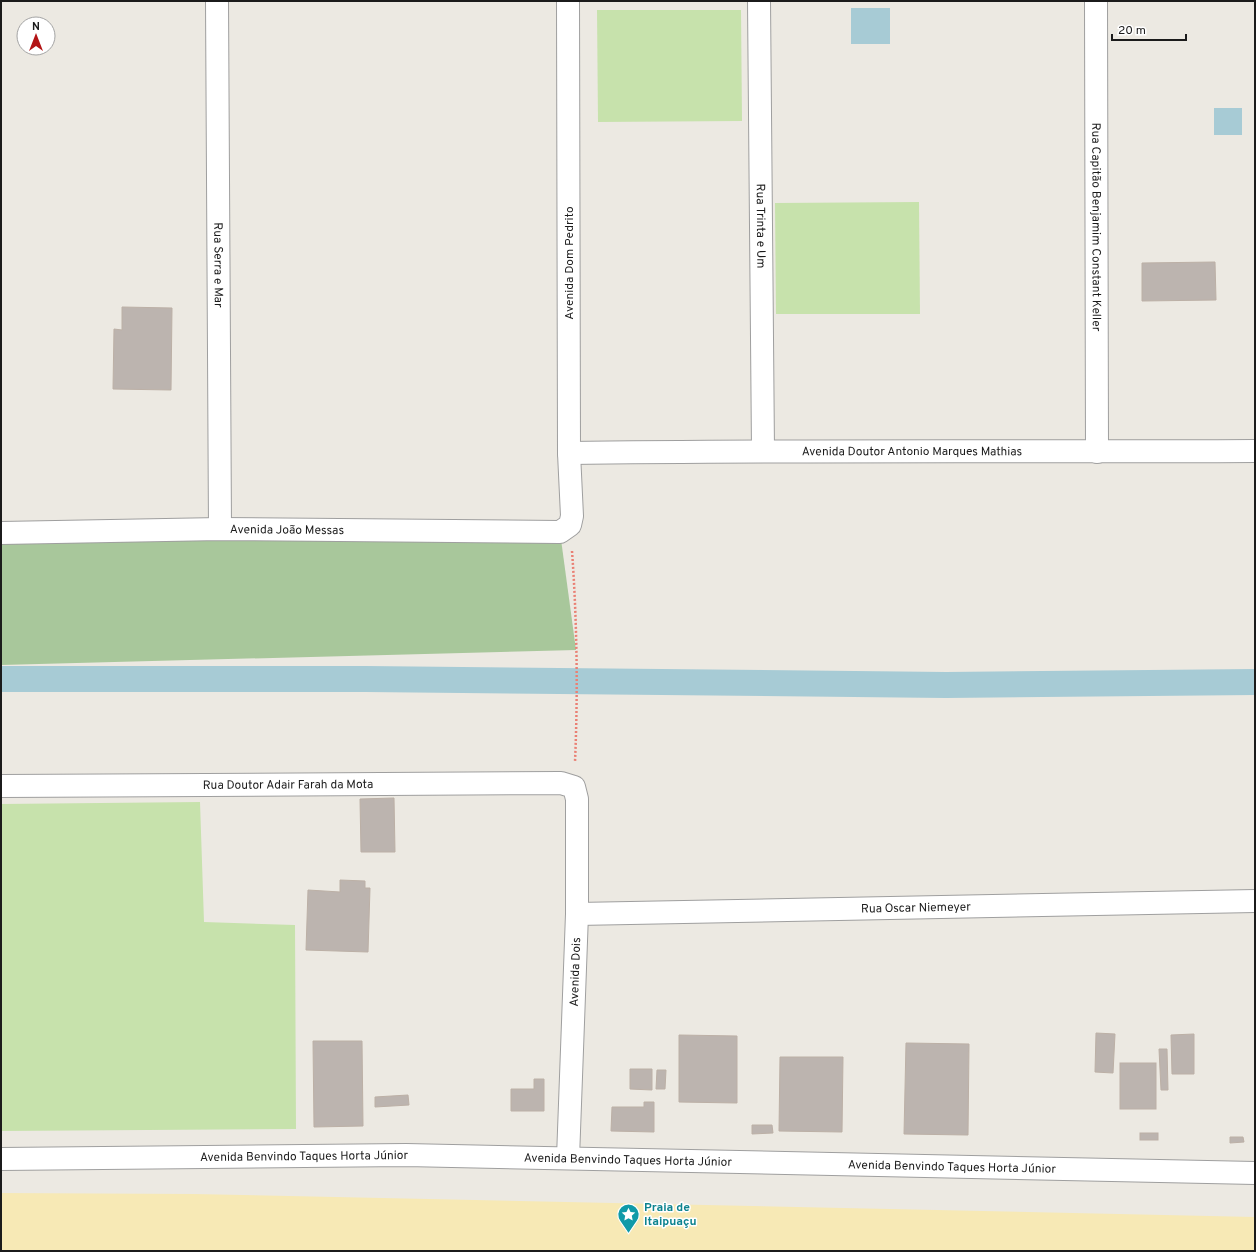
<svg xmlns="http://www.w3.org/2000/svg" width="1256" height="1252" viewBox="0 0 1256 1252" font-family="Overpass,sans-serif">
<rect width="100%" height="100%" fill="#ece9e2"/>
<!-- grass -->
<g fill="#c7e2ac">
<path d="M 597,10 L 741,10 L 742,121 L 598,122 Z"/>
<path d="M 919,202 L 920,314 L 776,314 L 775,203 Z"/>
<path d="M 200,802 L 204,922 L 295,925 L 296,1129 L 1,1131 L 1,804 Z"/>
</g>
<!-- forest -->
<path fill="#a8c79b" d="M 560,532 L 576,650 L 1,665 L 1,537 Z"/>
<!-- sand -->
<path fill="#f7e9b5" d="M 1,1193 L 193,1194 L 1255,1217 L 1255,1251 L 1,1251 Z"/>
<!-- water -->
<g fill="#a7cbd5">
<rect x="851" y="8" width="39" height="36"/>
<rect x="1214" y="108" width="28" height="27"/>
</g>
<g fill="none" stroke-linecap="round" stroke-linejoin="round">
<!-- canal -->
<path stroke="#a7cbd5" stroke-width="26" d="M 1,679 L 366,679 L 946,685 L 1255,682"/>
</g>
<!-- building -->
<g fill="#bcb4af" stroke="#bcb0a6">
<path d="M 1215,262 L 1216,300 L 1142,301 L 1142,263 Z"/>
<path d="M 122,307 L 172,308 L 171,390 L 113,389 L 114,329 L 122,330 Z"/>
<path d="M 394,798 L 395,852 L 361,852 L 360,799 Z"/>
<path d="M 340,880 L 365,881 L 365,888 L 370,888 L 368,952 L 306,950 L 308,890 L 340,892 Z"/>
<path d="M 1096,1033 L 1115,1034 L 1113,1073 L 1095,1072 Z"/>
<path d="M 1194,1034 L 1194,1074 L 1172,1074 L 1171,1035 Z"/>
<path d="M 679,1035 L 737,1036 L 737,1103 L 679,1102 Z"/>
<path d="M 313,1041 L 362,1041 L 363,1126 L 314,1127 Z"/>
<path d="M 906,1043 L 969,1044 L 968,1135 L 904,1134 Z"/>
<path d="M 1159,1049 L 1167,1049 L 1168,1090 L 1161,1090 Z"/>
<path d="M 780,1057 L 843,1057 L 842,1132 L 779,1131 Z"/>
<rect x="1120" y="1063" width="36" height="46"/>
<path d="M 630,1069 L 652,1069 L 652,1090 L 630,1089 Z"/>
<path d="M 657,1070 L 666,1070 L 665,1089 L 656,1089 Z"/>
<path d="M 534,1079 L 544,1079 L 544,1111 L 511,1111 L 511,1089 L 534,1089 Z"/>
<path d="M 408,1095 L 409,1105 L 375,1107 L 375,1097 Z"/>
<path d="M 644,1102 L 654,1102 L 654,1132 L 611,1131 L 612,1107 L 644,1107 Z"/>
<path d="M 752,1125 L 772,1125 L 773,1133 L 752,1134 Z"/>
<rect x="1140" y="1133" width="18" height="7"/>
<path d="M 1230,1137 L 1243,1137 L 1244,1142 L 1230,1143 Z"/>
</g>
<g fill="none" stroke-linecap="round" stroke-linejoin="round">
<defs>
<g id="street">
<path id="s1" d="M 217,1 L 220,529"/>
<path id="s2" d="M 759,1 L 763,450"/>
<path id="s3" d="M 1096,1 L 1097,452"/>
<path id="s4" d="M 569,453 C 798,450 1026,452 1255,451"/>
<path id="s5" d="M 1,533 L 220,529 L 560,532 L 570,525 L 572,516 L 569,453 L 568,1"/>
<path id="s6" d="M 1,786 L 561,783 L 574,787 L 577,799 L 577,914 L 568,1158"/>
<path id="s7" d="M 577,914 L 1255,901"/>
<path id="s8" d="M 1,1159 L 406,1155 L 1255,1173"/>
</g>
</defs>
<!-- street casing -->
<use href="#street" stroke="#9f9f9f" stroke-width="24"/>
<!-- path -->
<path stroke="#ea8074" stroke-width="2.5" stroke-dasharray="2 2" stroke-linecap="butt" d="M 572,551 C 577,621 578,692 575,762"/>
<!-- street -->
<use href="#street" stroke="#fff" stroke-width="22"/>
</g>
<!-- icons -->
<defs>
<symbol id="sight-pin" viewBox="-11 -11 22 30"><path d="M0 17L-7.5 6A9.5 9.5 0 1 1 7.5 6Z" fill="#0f9aa8" stroke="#fff"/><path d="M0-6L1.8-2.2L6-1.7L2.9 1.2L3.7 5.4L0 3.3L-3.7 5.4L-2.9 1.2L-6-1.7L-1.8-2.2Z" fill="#fff"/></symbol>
</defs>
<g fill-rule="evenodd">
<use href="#sight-pin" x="616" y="1202" width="25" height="34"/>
</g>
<g text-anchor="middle" stroke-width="3" stroke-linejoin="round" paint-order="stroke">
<!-- street labels -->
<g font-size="12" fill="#1b1b1b" stroke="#fff">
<text dy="4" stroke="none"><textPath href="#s2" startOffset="225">Rua Trinta e Um</textPath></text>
<text dy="4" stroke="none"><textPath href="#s3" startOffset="226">Rua Capitão Benjamim Constant Keller</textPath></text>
<text transform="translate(569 263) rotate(-90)" y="4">Avenida Dom Pedrito</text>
<text dy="4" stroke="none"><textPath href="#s1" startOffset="264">Rua Serra e Mar</textPath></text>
<text dy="4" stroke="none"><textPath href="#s4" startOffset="343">Avenida Doutor Antonio Marques Mathias</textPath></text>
<text dy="4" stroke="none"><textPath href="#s5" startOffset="286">Avenida João Messas</textPath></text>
<text dy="4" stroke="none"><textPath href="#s6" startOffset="287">Rua Doutor Adair Farah da Mota</textPath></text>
<text dy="4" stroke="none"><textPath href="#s7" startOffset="339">Rua Oscar Niemeyer</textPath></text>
<text transform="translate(575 972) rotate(-88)" y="4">Avenida Dois</text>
<text dy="4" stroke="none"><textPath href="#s8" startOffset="303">Avenida Benvindo Taques Horta Júnior</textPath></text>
<text dy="4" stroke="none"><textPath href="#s8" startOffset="627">Avenida Benvindo Taques Horta Júnior</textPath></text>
<text dy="4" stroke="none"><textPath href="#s8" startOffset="951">Avenida Benvindo Taques Horta Júnior</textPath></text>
</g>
<!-- culture labels -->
<g font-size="12" font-weight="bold" fill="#0d838f" stroke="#fff" text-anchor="start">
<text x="644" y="1211">Praia de<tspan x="644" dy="14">Itaipuaçu</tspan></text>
</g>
</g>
<!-- border -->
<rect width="1256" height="1252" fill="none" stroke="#1b1b1b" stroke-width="4"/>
<!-- north arrow -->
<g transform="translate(36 36)"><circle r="19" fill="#ffffff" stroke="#a4a4a4"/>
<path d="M0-3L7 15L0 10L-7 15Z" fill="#b31415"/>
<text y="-6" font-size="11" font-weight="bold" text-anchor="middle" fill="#1b1b1b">N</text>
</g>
<!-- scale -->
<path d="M1112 34v6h74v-6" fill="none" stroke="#1b1b1b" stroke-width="2"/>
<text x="1118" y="34" font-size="12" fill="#1b1b1b" stroke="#ffffff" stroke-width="3" paint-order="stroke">20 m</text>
</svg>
